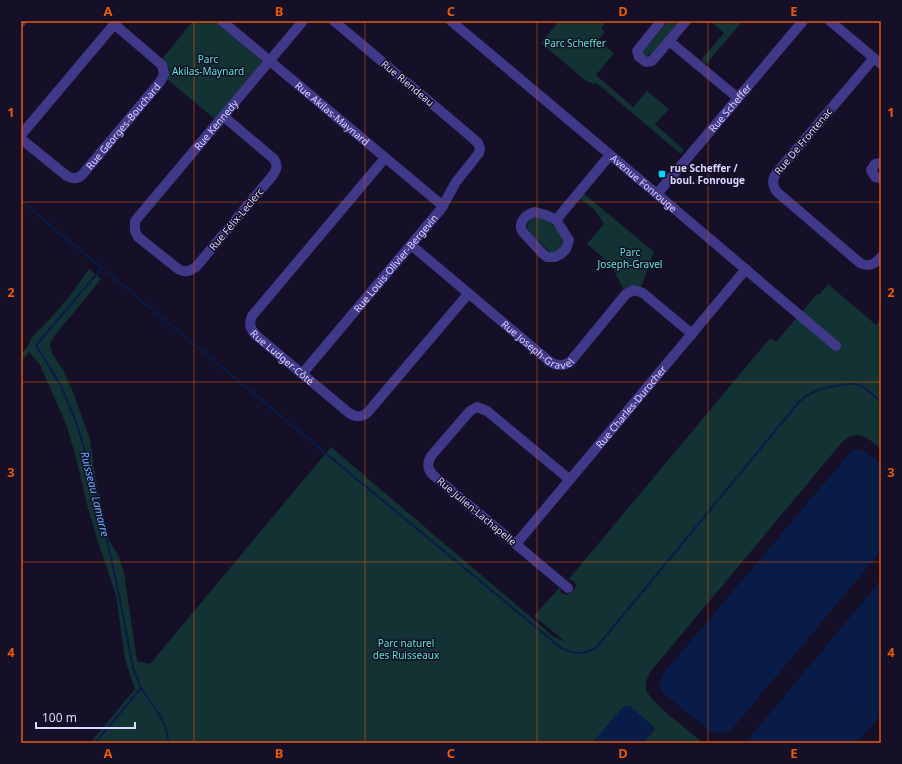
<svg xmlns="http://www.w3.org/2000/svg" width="902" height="764" viewBox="0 0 902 764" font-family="'Noto Sans',sans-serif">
<rect width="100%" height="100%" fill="#150f28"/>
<!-- green -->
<g fill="#123233">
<path d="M 193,21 L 215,21 L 261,61 L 261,63 L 216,120 L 167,79 L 162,59 Z"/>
<path d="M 559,21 L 607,21 L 601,28 L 605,32 L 598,40 L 614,53 L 596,75 L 633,107 L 647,91 L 669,109 L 655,124 L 684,150 L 681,154 L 605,90 L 596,83 L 594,84 L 586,81 L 541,43 Z"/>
<path d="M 668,21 L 679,21 L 652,54 L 646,56 L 643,54 L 643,51 Z"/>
<path d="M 710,21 L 743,21 L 706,64 L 701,60 L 724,33 Z"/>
<path d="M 583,193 L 654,252 L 641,287 L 625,290 L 622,287 L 611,264 L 587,244 L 604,224 L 595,210 L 579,198 Z"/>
<path d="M 538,216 C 549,221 562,231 565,243 L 559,251 L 551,253 L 529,232 L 527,228 C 528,221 531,218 538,216 Z"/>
<path d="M 89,269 L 101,279 L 52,339 L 50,345 L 52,353 L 63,370 L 72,389 L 90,439 L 96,481 L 109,540 L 118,555 L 124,572 L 137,661 L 150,664 L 331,447 L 554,637 L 566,642 L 534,616 L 560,587 L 561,593 L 567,595 L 574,590 L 576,585 L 574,581 L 569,579 L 770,338 L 776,342 L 817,294 L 819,295 L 828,284 L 876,325 L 881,320 L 881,449 C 868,438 859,429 843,441 L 651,671 C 648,677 644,683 646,689 C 649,702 692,733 703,743 L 90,743 L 135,689 L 125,659 L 116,595 L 98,542 L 86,501 L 77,461 L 66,424 L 40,365 L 29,352 L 21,361 L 21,354 L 28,346 L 31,338 L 48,321 L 69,297 Z"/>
</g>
<!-- water -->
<g fill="#091c48">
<path d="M 857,449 L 866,452 L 881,464 L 881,551 L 732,729 L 722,734 L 710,731 L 662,692 L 659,685 L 664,673 L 848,455 L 851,451 Z"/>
<path d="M 881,580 L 881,715 L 857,743 L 745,743 Z"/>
<path d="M 625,706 L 630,706 L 655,728 L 654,731 L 643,743 L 592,743 L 622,708 Z"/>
</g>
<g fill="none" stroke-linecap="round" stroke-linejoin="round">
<!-- stream -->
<g stroke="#091c48" stroke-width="2">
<path d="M 21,201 L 561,648 C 573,654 583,655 596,648 L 799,402 C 813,389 824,388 842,385 C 846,385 851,383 855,384 C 863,384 875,397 881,402"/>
<path d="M 102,268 L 36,345 L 61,386 L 76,422 L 92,474 L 118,590 L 133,668 L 141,688 L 159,714 L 166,729 L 169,743"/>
<path d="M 95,743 L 141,688"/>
</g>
<!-- minor -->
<g stroke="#403889" stroke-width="10">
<path id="s1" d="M 222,21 L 443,206"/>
<path id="s2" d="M 451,21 L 664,200 L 836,346"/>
<path d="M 661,21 L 637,51 L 639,57 L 646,62 L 652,61 L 686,21"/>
<path d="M 830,21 L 881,64"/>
<path d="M 21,22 L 21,21"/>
<path d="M 669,41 L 738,98"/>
<path d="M 874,58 L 778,171 C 772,178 771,184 777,192 L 860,263 C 869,268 875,264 881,257"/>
<path id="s3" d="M 223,116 L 274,159 C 278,165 277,169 273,175 L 196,267 C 189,272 183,273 177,268 L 138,237 L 135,231 L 135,221 L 303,21"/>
<path d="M 21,135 L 117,21"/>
<path id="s4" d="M 21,139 L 67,176 C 72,179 77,179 82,175 L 160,82 L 164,75 L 162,65 L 114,24"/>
<path id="s5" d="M 385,158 L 252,316 C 248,325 251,330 257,336 L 349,413 C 355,417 362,418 368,412 L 468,294"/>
<path d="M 881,163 L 875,164 L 871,170 L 875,177 L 881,178"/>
<path id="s6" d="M 657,194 L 803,21"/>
<path d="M 535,212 L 546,215 L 556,220 L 558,223 L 569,240 L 566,249 L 561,254 L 555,257 L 547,257 L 542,253 L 522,231 C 518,222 526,214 535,212 Z"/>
<path d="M 556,220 L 610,155"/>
<path id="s7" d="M 411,245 L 549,361 C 557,366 564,367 571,361 L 626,294 L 634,290 L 643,293 L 692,334"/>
<path id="s8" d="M 302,374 L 441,209 L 456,182 L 479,153 L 480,149 L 478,143 L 469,135 L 334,21"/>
<path id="s9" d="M 516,544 L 746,269"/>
<path d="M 568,588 L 433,475 C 427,469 427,463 431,456 L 470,411 L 477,407 L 487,411 L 569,479"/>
</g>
</g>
<!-- grid -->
<path fill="none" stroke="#e8590c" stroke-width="1" stroke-opacity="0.55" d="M 194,21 L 194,743M 365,21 L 365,743M 537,21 L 537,743M 708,21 L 708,743M 21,202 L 881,202M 21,382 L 881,382M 21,562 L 881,562"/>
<!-- markers -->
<rect fill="#02d7ff" stroke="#150f28" stroke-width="1.5" x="658" y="170" width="8" height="8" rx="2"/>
<g text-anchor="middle" stroke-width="3" stroke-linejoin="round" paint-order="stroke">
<!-- park labels -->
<g font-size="10" fill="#5de4ca" stroke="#150f28">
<text x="575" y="47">Parc Scheffer</text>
<text x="208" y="63">Parc<tspan x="208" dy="12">Akilas-Maynard</tspan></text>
<text x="630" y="256">Parc<tspan x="630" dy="12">Joseph-Gravel</tspan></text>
<text x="406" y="647">Parc naturel<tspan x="406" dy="12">des Ruisseaux</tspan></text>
</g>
<!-- street labels -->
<g font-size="10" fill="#ddd6ff" stroke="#150f28">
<text transform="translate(408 83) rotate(40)" y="4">Rue Riendeau</text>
<text dy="4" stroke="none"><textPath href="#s6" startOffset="113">Rue Scheffer</textPath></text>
<text dy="4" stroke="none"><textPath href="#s1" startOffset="144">Rue Akilas-Maynard</textPath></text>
<text dy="4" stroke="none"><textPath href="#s3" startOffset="417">Rue Kennedy</textPath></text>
<text dy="4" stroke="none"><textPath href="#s4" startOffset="139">Rue Georges-Bouchard</textPath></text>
<text transform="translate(803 141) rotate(-50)" y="4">Rue De Frontenac</text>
<text dy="4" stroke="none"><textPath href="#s2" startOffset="252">Avenue Fonrouge</textPath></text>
<text transform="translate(236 219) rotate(-50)" y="4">Rue Félix-Leclerc</text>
<text dy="4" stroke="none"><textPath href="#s8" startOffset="145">Rue Louis-Olivier-Bergevin</textPath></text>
<text dy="4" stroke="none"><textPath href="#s7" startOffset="163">Rue Joseph-Gravel</textPath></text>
<text dy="4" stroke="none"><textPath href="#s5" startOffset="262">Rue Ludger-Côté</textPath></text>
<text dy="4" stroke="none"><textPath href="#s9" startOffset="179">Rue Charles-Durocher</textPath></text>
<text transform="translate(477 511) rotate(40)" y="4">Rue Julien-Lachapelle</text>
</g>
<!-- poi labels -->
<g font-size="10" font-weight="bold" fill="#ddd6ff" stroke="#150f28" text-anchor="start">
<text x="670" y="172">rue Scheffer /<tspan x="670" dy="12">boul. Fonrouge</tspan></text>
</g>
<!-- water labels -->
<g font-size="11" font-style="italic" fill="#64afff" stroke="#150f28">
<text transform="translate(95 494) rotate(76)" y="4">Ruisseau Lamarre</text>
</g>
</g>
<!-- border -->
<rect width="902" height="764" fill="none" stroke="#150f28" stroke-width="44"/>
<!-- scale -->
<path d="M36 722v6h99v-6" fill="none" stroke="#ddd6ff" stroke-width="2"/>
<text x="42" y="722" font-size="12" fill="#ddd6ff" stroke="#150f28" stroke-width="3" paint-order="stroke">100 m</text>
<rect x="22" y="22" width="858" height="720" fill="none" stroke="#e8590c" stroke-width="1.5"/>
<g font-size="13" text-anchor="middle" font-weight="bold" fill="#e8590c">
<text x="108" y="16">A</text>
<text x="279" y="16">B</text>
<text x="451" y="16">C</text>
<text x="623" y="16">D</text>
<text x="794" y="16">E</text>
<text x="11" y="117">1</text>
<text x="891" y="117">1</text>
<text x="11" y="297">2</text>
<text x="891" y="297">2</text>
<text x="11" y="477">3</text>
<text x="891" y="477">3</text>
<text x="11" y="657">4</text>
<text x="891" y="657">4</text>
<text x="108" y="758">A</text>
<text x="279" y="758">B</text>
<text x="451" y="758">C</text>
<text x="623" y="758">D</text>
<text x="794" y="758">E</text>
</g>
</svg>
